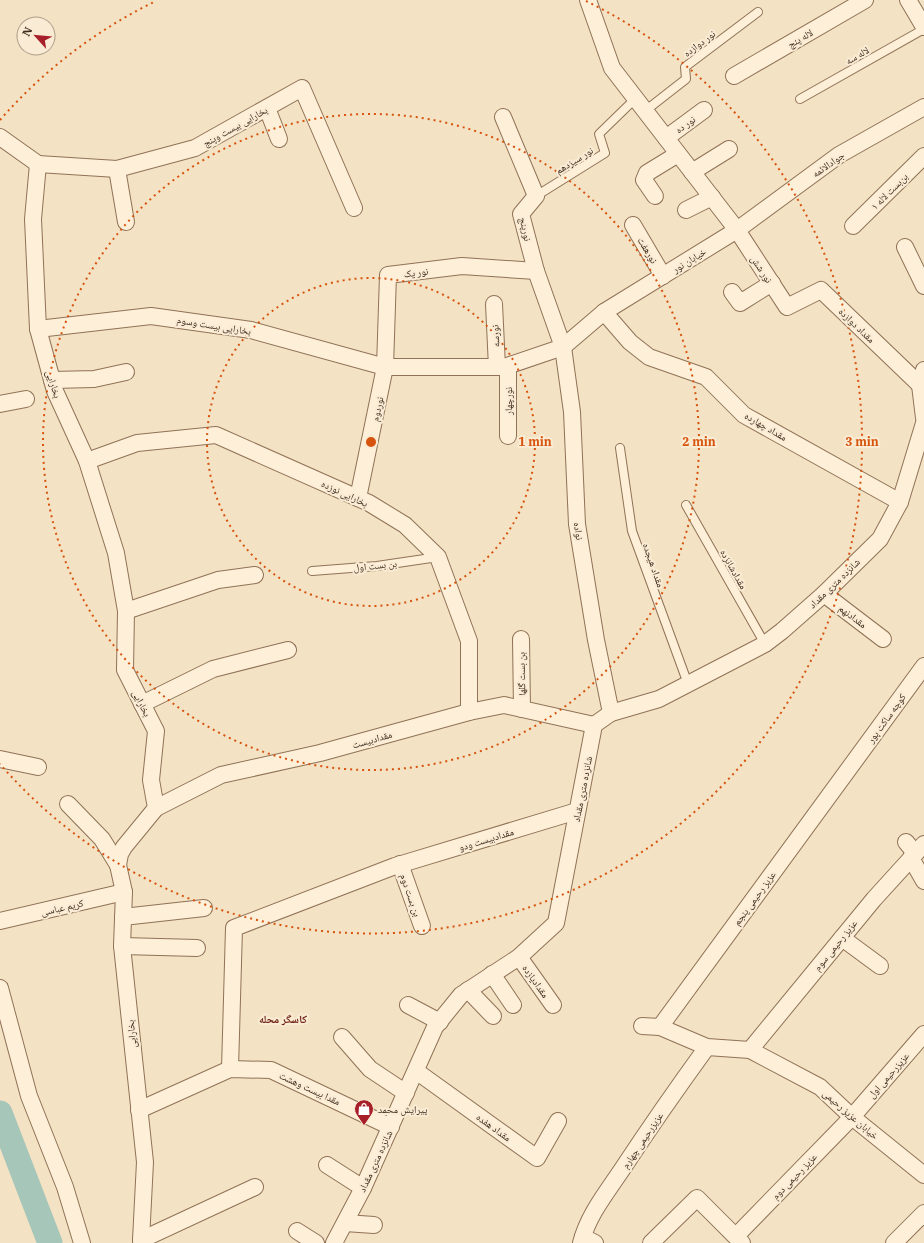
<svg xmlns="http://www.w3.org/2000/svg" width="924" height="1243" viewBox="0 0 924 1243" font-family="'IBM Plex Serif','Noto Naskh Arabic',serif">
<rect width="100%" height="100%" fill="#f3e2c3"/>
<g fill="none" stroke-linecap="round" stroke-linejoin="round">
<!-- river -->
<path stroke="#a6c6ba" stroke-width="25" d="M 0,1113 L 50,1243"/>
<defs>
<g id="service">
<path d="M 800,99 L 924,29"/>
<path d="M 645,111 L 686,79 L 685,67 L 758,12"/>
<path d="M 536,196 L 605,153 L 599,134 L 636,98"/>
<path d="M 620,448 L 632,531 L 688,684"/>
<path d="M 686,505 L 765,644"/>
<path d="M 312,571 L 377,566 L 438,557"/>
</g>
<g id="minor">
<path d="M 908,0 L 924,27"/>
<path d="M 734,76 L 865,0"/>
<path d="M 267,108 L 279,139"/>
<path d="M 503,117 L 536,196 L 521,214 L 536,271 L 563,347 L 572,412 L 577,524 L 596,640 L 611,713"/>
<path d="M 0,137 L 38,164"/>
<path d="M 666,138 L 704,110"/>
<path d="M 38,164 L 33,219 L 38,329 L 55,391 L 87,461 L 116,553 L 126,611 L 125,670 L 156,731 L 151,780 L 156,808 L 124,847 L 120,854 L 118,865 L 124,892 L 122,946 L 145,1162 L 141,1240 L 143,1243"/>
<path d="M 38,164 L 117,169 L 195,148 L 302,88 L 354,208"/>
<path d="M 117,169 L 126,222"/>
<path d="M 692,172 L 729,149"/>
<path d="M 655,196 L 644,180 L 647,173 L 678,154"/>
<path d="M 686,210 L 712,197"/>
<path d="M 633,225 L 663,276"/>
<path d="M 853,226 L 924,156"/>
<path d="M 905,247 L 924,286"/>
<path d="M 732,292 L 740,303 L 772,283"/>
<path d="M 494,304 L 497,367"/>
<path d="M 604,312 L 630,342 L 649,357 L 706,377 L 744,415 L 900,502"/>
<path d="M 38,329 L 151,316 L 251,330 L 385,367 L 504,367 L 563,347 L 604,312 L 737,230 L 612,68 L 588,0"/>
<path d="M 924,370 L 920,385 L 924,418"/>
<path d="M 52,380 L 94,379 L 126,372"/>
<path d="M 920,385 L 821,290 L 787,307 L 737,230 L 839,155 L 924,107"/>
<path d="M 0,404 L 26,399"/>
<path d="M 508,436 L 508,366"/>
<path d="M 87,461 L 137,443 L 216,435 L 369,503 L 405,525 L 438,557 L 469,641 L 469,712"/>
<path d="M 358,498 L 385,367 L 388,275 L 462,266 L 536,271"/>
<path d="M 824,594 L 883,639"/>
<path d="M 126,611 L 218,580 L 255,575"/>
<path d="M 521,639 L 522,709"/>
<path d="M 142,704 L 213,669 L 288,650"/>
<path d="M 0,759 L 38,767"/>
<path d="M 68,804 L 102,839 L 118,865"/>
<path d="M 156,808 L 221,775 L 320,753 L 469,712 L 504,705 L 594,725"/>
<path d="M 906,842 L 915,853"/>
<path d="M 911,858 L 924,881"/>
<path d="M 400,864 L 422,926"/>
<path d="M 123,917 L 204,908"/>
<path d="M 0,921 L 124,892"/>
<path d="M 842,938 L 880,966"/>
<path d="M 122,946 L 197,948"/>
<path d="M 519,957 L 553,1005"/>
<path d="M 492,974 L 513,1005"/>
<path d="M 0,988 L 29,1096 L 65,1187 L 82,1243"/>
<path d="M 468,990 L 493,1016"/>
<path d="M 408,1005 L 440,1022"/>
<path d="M 642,1026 L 660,1027 L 707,1047 L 750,1050 L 820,1087 L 852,1117 L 924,1175"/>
<path d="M 660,1027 L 924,666"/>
<path d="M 342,1037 L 370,1069 L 406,1093"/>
<path d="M 750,1050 L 874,899 L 924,844"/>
<path d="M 230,1069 L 234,928 L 395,866 L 577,811"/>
<path d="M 416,1071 L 537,1158 L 558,1121"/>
<path d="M 139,1110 L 230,1069 L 271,1070 L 391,1127"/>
<path d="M 327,1165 L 363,1188"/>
<path d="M 345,1223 L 374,1225"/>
<path d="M 297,1231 L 316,1243"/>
<path d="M 736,1236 L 852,1117 L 924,1034"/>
<path d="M 583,1237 L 595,1243"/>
<path d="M 141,1240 L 255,1187"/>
<path d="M 334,1243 L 363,1188 L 435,1027 L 461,995 L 519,957 L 556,923 L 594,725 L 611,713 L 659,699 L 765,644 L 782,631 L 824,594 L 880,539 L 900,502 L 924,423"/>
<path d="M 581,1243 C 588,1215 607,1192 623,1168 C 650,1127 678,1087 707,1047"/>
<path d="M 651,1243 L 697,1198 L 742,1243"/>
<path d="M 894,1243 L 924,1213"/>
</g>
</defs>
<!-- service casing -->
<use href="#service" stroke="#907257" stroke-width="10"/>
<!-- minor casing -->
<use href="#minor" stroke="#907257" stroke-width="18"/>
<!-- service -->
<use href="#service" stroke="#fdefd8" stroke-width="8"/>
<!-- minor -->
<use href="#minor" stroke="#fdefd8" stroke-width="16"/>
</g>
<!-- distance rings -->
<g fill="none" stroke="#d7540e" stroke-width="2" stroke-dasharray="2 4">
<circle cx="371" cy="442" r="164"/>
<circle cx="371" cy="442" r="328"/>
<path d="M0 120A491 491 0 0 1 156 1M586 1A491 491 0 1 1 0 764"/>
</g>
<!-- icons -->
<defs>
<symbol id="shop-pin" viewBox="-11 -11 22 30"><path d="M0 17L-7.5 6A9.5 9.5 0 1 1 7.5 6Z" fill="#a71f29" stroke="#faecd4"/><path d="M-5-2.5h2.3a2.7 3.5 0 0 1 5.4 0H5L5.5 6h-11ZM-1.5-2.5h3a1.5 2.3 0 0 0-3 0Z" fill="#fff"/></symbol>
</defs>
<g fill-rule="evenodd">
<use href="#shop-pin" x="353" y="1098" width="22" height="30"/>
</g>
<g text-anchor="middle" stroke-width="4" stroke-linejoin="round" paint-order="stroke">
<!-- street labels -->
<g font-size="10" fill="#3f2b1d" stroke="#faecd4">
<text transform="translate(800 38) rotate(-30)" y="4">لاله پنج</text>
<text transform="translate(699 43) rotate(-37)" y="4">نور دوازده</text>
<text transform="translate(857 55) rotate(-30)" y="4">لاله سه</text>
<text transform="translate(685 124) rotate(-36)" y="4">نور ده</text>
<text transform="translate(235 126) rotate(-29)" y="4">بخارایی بیست وپنج</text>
<text transform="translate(574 160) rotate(-32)" y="4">نور سیزدهم</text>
<text transform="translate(828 164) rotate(-35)" y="4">جوادالائمه</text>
<text transform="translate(889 191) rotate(-45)" y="4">بن‌بست لاله ۱</text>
<text transform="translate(526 229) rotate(78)" y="4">نورپنج</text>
<text transform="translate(648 250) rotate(59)" y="4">نورهفت</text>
<text transform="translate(689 260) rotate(-32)" y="4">خیابان نور</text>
<text transform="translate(762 269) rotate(57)" y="4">نور شش</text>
<text transform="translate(416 272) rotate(-7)" y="4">نور یک</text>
<text transform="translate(214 325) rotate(9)" y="4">بخارایی بیست وسوم</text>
<text transform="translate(857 325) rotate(44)" y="4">مقداد دوازده</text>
<text transform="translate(495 336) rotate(-93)" y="4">نورسه</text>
<text transform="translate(54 384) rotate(72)" y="4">بخارایی</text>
<text transform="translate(508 401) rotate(-90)" y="4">نورچهار</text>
<text transform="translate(377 409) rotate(-78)" y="4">نوردوم</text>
<text transform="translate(766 426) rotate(30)" y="4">مقداد چهارده</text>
<text transform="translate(345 493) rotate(25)" y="4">بخارایی نوزده</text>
<text transform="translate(579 531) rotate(82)" y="4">نواده</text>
<text transform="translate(375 565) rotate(-6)" y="4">بن بست اول</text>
<text transform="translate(654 565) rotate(71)" y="4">مقداد هیجده</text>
<text transform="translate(734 569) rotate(61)" y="4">مقدادشانزده</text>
<text transform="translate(834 583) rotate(-44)" y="4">شانزده متری مقداد</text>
<text transform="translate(853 616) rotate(37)" y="4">مقدادنهم</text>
<text transform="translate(521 674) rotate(-91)" y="4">بن بست گلها</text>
<text transform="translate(142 703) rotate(63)" y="4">بخارایی</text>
<text transform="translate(886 718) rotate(-54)" y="4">کوچه ساکت پور</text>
<text transform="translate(372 739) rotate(-16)" y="4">مقدادبیست</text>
<text transform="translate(582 789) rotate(-79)" y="4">شانزده متری مقداد</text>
<text transform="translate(486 839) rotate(-17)" y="4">مقدادبیست ودو</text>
<text transform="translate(411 895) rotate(71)" y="4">بن بست دوم</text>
<text transform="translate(754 898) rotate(-54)" y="4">عزیز رحیمی پنجم</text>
<text transform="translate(62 907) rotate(-13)" y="4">کریم عباسی</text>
<text transform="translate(835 945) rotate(-51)" y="4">عزیز رحیمی سوم</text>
<text transform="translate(536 981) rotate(55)" y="4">مقدادیازده</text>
<text transform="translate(131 1034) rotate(-96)" y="4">بخارایی</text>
<text transform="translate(888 1075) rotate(-49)" y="4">عزیزرحیمی اول</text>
<text transform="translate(310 1088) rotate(25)" y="4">مقدا بیست وهشت</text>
<text transform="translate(851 1114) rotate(41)" y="4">خیابان عزیز رحیمی</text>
<text transform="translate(494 1127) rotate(36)" y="4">مقداد هفده</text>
<text transform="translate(642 1140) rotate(-56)" y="4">عزیزرحیمی چهارم</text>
<text transform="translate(375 1161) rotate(-65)" y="4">شانزده متری مقداد</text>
<text transform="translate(794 1176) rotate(-46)" y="4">عزیز رحیمی دوم</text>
</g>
<!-- poi labels -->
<g font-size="10" fill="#3f2b1d" stroke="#faecd4" text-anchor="start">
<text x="378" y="1113">پیرایش محمد</text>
</g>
<!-- neighbourhood labels -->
<g font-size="11" font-weight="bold" fill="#712417" stroke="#faecd4">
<text x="283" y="1023">کاسگر محله</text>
</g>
</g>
<circle cx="371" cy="442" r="6" fill="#d7540e" stroke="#faecd4" stroke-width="2"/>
<g font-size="12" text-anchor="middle" font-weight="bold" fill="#d7540e" stroke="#faecd4" stroke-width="4" stroke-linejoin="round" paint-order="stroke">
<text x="535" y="446">1 min</text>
<text x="699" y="446">2 min</text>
<text x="862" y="446">3 min</text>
</g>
<!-- north arrow -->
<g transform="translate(36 36) rotate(297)"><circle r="19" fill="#faecd4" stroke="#af9f8b"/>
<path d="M0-3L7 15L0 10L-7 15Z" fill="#a71f29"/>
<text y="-6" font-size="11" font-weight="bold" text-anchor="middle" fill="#3f2b1d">N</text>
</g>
</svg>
